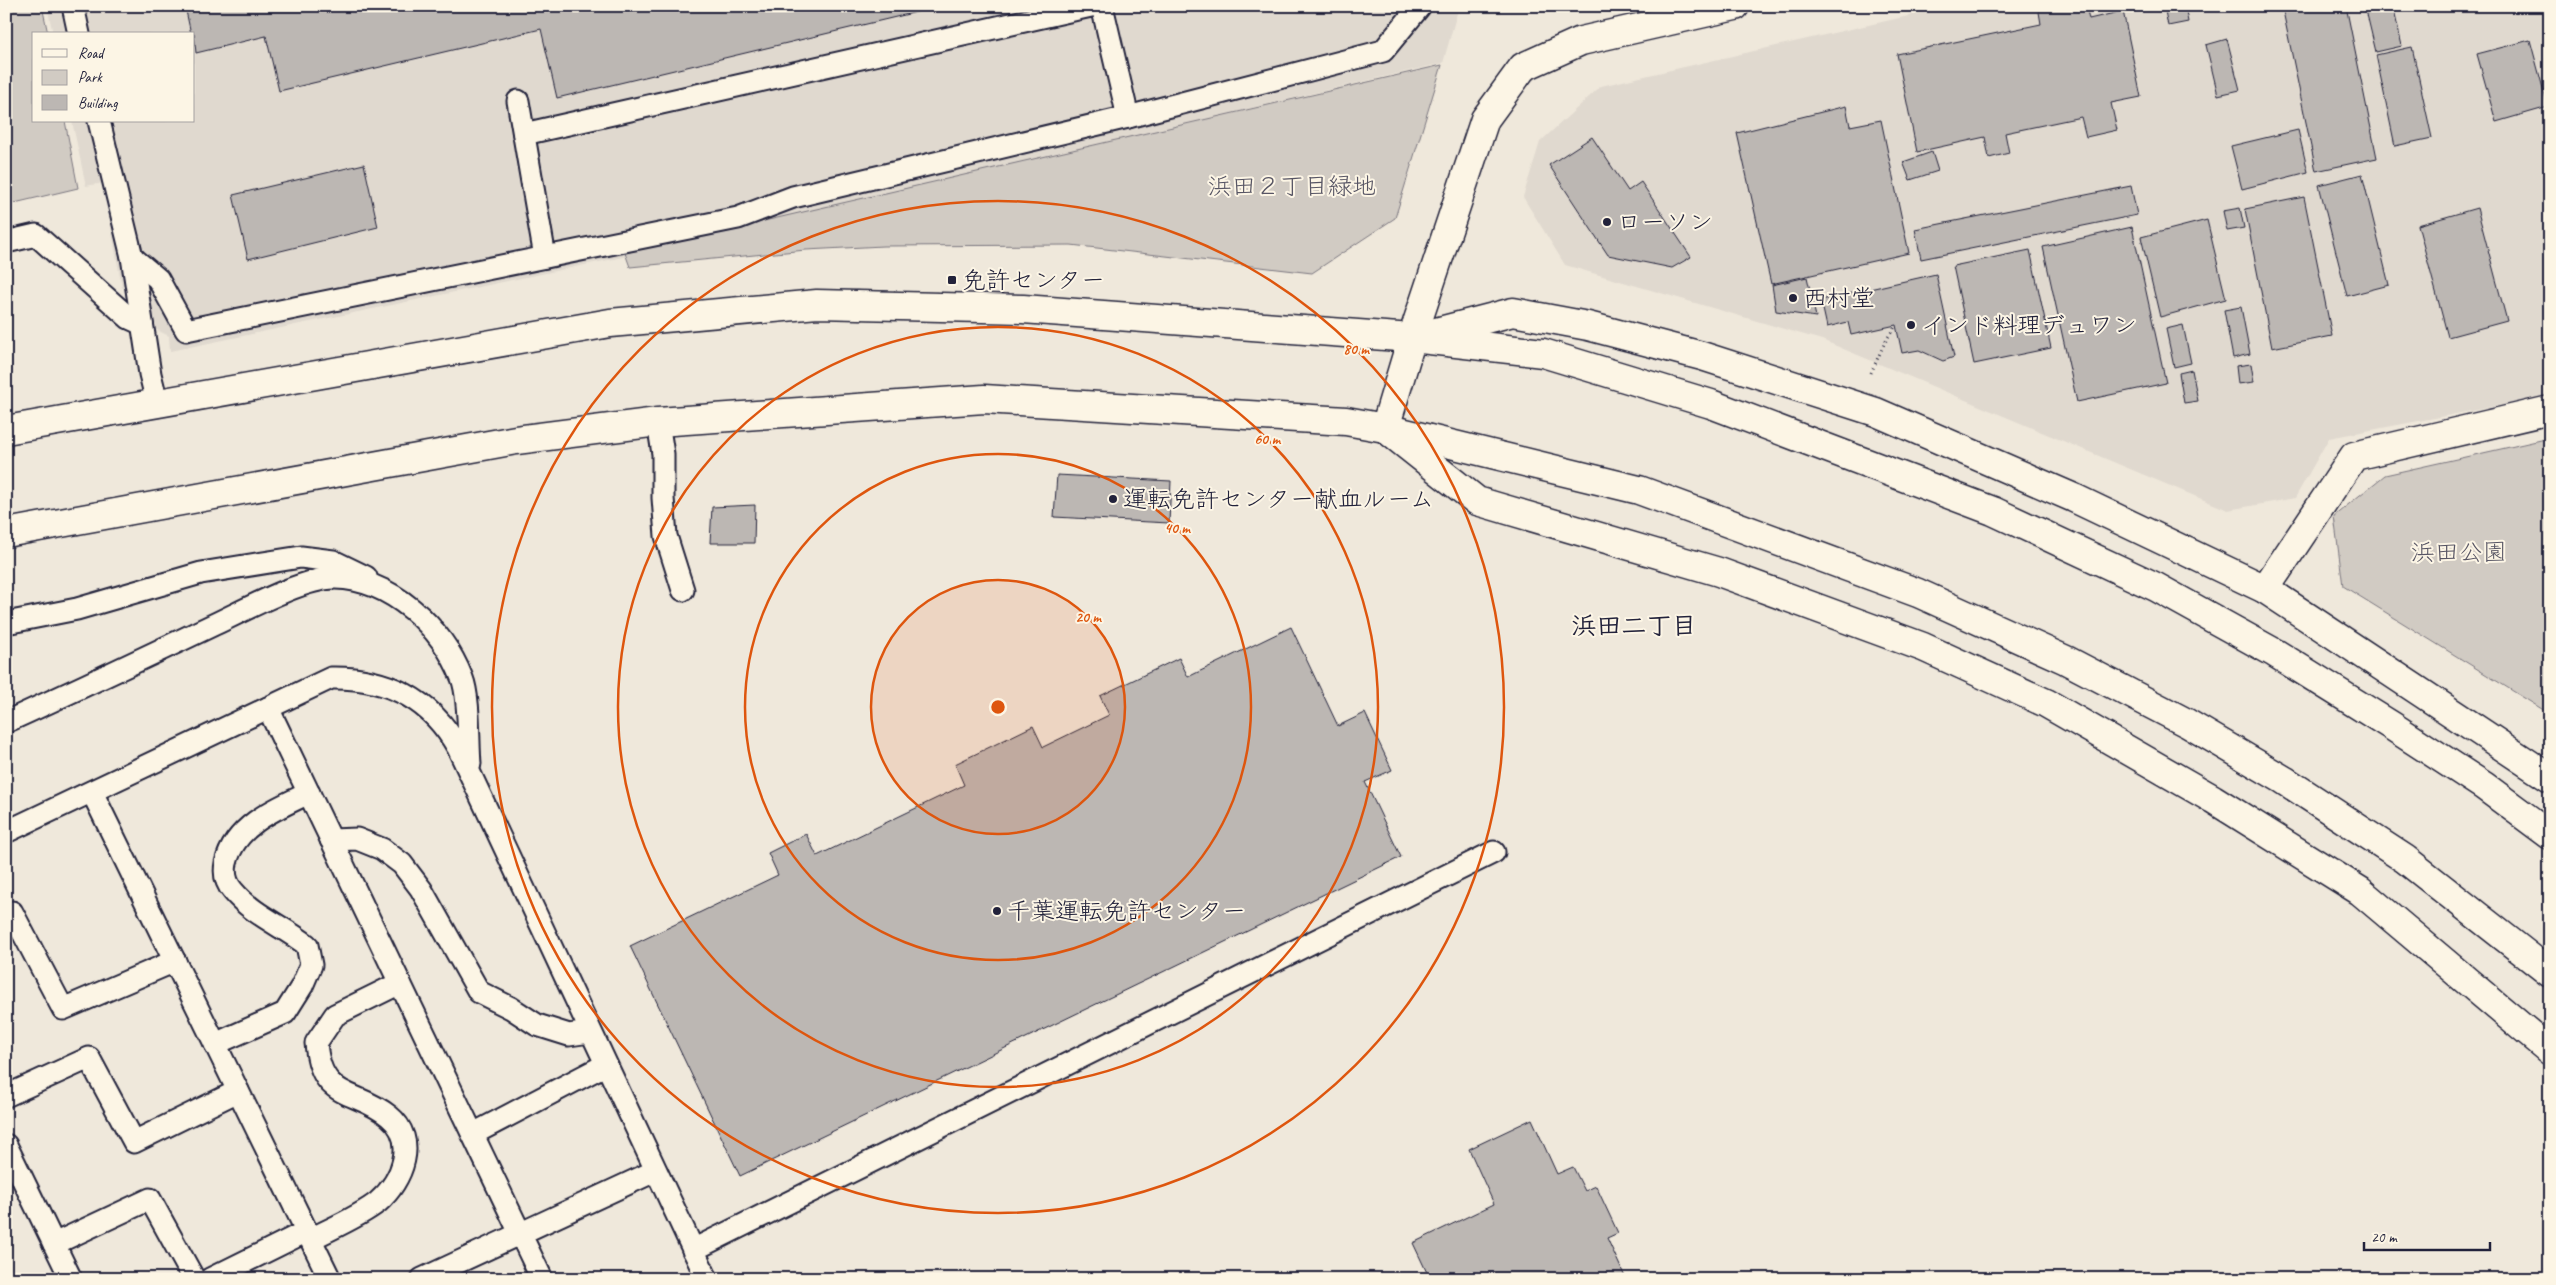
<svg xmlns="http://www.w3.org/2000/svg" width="2556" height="1285" viewBox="0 0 2556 1285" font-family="Caveat,'Klee One',sans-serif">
<rect width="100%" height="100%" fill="#efe8db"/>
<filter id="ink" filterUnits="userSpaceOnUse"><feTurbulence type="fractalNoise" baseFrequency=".02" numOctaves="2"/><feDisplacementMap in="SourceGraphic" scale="10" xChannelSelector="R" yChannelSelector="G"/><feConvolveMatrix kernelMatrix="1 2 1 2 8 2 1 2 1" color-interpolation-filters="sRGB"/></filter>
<g filter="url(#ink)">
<!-- built -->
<g fill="#e0d9cf">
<path d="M 47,6 L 1459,6 L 1443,63 L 623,257 L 170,351 L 169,336 L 155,329 L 146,283 L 122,288 L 103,183 L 86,186 L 72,121 L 194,121 L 194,34 L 53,34 Z"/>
<path d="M 1952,6 L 2550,6 L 2550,396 L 2329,438 L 2295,498 L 2228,510 L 1822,340 L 1565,265 L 1523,197 L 1540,142 L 1601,86 Z"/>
</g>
<!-- green -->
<g fill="#d1cbc3" stroke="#7a767f">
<path d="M 6,6 L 42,6 L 48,34 L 34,34 L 34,121 L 65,121 L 78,188 L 6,205 Z"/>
<path d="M 1442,65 L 1395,218 L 1312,273 L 1071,245 L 883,246 L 806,250 L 630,267 L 625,253 Z"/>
<path d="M 2550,438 L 2550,714 L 2343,586 L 2334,516 L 2385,475 Z"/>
</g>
<!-- building -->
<g fill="#bcb7b3" stroke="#22223b">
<path d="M 185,6 L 942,6 L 557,98 L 541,29 L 279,91 L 266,36 L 196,53 L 194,34 L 191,34 Z"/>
<path d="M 2038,6 L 2086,6 L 2089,19 L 2123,11 L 2141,97 L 2111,103 L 2117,130 L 2086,137 L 2081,117 L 2005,133 L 2009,153 L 1989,158 L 1985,137 L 1917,152 L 1897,54 L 2041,24 Z"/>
<path d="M 2164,6 L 2185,6 L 2188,22 L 2168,26 Z"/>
<path d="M 2282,6 L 2346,6 L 2377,158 L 2316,171 Z"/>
<path d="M 2365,6 L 2393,6 L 2402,46 L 2376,52 Z"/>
<path d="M 2227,39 L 2240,90 L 2218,95 L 2206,45 Z"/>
<path d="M 2530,40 L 2548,107 L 2496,122 L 2477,54 Z"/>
<path d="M 2412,47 L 2432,138 L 2395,146 L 2376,55 Z"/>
<path d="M 1846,106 L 1850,126 L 1881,120 L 1909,253 L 1771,284 L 1737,133 Z"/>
<path d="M 2298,130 L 2308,172 L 2242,189 L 2231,146 Z"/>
<path d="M 1592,137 L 1628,191 L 1641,182 L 1691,257 L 1672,268 L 1608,255 L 1549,165 Z"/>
<path d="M 1932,152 L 1938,171 L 1910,180 L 1903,162 Z"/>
<path d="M 364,164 L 378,227 L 248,259 L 233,195 Z"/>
<path d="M 2362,174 L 2389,285 L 2347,296 L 2319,185 Z"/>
<path d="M 2131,186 L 2137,215 L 1921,259 L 1915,229 Z"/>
<path d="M 2304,197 L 2332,336 L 2272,348 L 2245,209 Z"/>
<path d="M 2240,208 L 2244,228 L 2227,231 L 2223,211 Z"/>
<path d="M 2477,208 L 2507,321 L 2448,337 L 2418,225 Z"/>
<path d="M 2207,220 L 2226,299 L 2160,317 L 2141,237 Z"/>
<path d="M 2132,227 L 2166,383 L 2077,402 L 2043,247 Z"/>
<path d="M 2030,250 L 2051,348 L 1974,364 L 1953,266 Z"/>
<path d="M 1936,274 L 1954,357 L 1943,361 L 1919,350 L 1902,353 L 1896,325 L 1851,335 L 1848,322 L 1827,327 L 1821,300 Z"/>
<path d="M 1807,277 L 1816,317 L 1776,311 L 1772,285 Z"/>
<path d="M 2241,307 L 2250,354 L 2233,358 L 2224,310 Z"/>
<path d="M 2183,325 L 2191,363 L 2174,367 L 2166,329 Z"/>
<path d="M 2251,364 L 2254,382 L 2238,384 L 2236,366 Z"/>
<path d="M 2192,370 L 2198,401 L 2184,403 L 2179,373 Z"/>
<path d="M 1057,475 L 1171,481 L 1169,523 L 1054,517 Z"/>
<path d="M 755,505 L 754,543 L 710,543 L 712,507 Z"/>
<path d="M 1291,627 L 1338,726 L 1365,713 L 1392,770 L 1365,782 L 1401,857 L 740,1176 L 630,946 L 778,875 L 768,853 L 806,834 L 817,856 L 964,785 L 955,764 L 1033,726 L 1043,747 L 1109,715 L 1100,696 L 1179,658 L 1188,677 Z"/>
<path d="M 1532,1119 L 1557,1174 L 1573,1167 L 1585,1191 L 1596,1186 L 1618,1233 L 1607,1238 L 1626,1279 L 1430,1279 L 1413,1243 L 1494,1204 L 1469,1149 Z"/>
</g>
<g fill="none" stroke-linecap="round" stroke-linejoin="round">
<defs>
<g id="lane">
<path d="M 73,6 L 79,34"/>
<path d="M 1102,6 L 1128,117"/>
<path d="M 518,101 L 545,257"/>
<path d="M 99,121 L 132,257 L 150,374 L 157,402"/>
<path d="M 524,134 L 1091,6"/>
<path d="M 6,242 L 36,235 L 129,318 L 142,324"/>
<path d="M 132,257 L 158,279 L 186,330 L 738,218 L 793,197 L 1128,117 L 1383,51 L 1420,6"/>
<path d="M 658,422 L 663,454 L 663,498 L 666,536 L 683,590"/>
<path d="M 6,623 L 77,609 L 201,573 L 301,557 L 333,561 L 366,577"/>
<path d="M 268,708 L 542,1279"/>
<path d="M 6,722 C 76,690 146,657 215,624 C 245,610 303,578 335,578 C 391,579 442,627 462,678 C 470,698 468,741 470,764"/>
<path d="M 92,792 L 330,1279"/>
<path d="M 6,832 L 331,678 C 386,677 431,699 458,748 L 707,1279"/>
<path d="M 331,840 L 357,839 L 382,849 L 402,864 L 421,889 L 479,992 L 511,1008 L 537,1025 L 569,1035 L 590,1032"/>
<path d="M 6,915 L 12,912 L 63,1009 L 175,961"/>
<path d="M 215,1044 L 285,1013 L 302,986 L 311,965 L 307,945 C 283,926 253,915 233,891 C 225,882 224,873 226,863 C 235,825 277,808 309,793"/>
<path d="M 6,1096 L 89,1058 L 134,1142 L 238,1091"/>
<path d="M 473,1134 L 605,1065"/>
<path d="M 6,1145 L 71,1279"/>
<path d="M 311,1239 C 332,1228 359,1217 378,1202 C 402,1181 419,1140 389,1116 C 355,1088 321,1102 316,1043 L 335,1015 L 400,983"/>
<path d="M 54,1244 L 150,1199 L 194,1279"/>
<path d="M 693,1250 L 1494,852"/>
<path d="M 210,1279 L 307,1231"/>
<path d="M 422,1279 L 655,1171"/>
</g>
<path id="street" d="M 2265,589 L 2354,456 L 2550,410"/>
<g id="secondary">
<path d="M 1735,6 L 1581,41 L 1523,67 L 1485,119 L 1412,338 L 1385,428 L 1477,501 L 1719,572 L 1923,647 L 2046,703 L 2213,799 L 2360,891 L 2550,1051"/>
<path d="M 1428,334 L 1513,312 L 1588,326 L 1702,356 L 1876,412 L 2074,498 L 2265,589 L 2550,778"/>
<path d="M 6,430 L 610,323 L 817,304 L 1023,309 L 1412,338 L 1543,353 L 1711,404 L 1993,511 L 2156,587 L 2275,653 L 2392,726 L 2484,786 L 2550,835"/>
<path d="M 6,533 L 516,440 L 658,422 L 984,399 L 1346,421 L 1385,428 L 1639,490 L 1918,593 L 2066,660 L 2187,723 L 2284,780 L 2405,859 L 2550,973"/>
</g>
</defs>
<!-- lane casing -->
<use href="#lane" stroke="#22223b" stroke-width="25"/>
<!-- street casing -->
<use href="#street" stroke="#22223b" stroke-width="31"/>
<!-- secondary casing -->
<use href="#secondary" stroke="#22223b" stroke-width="31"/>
<!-- path -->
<path stroke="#22223b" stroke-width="3" stroke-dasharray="1 4" stroke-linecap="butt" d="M 1871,373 L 1885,342 L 1896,325"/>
<!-- lane -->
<use href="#lane" stroke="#fcf5e5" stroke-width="21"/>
<!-- street -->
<use href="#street" stroke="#fcf5e5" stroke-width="28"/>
<!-- secondary -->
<use href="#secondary" stroke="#fcf5e5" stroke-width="28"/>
</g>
</g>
<!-- distance rings -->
<circle cx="998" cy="707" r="127" fill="#de560e" fill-opacity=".12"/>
<g fill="none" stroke="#de560e" stroke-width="2.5">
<circle cx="998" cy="707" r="127"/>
<circle cx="998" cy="707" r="253"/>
<circle cx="998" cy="707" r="380"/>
<circle cx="998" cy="707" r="506"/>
</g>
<!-- markers -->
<g fill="#22223b" stroke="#fcf5e5" stroke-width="2">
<circle cx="1607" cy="222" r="5"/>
<rect x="947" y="275" width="10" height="10" rx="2.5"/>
<circle cx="1793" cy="298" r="5"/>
<circle cx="1911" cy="325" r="5"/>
<circle cx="1113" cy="499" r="5"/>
<circle cx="997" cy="911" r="5"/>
</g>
<g text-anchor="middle" stroke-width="4" stroke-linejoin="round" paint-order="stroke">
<!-- park labels -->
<g font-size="24" fill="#575564" stroke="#fcf5e5">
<text x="1292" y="194">浜田２丁目緑地</text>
<text x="2459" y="560">浜田公園</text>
</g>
<!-- poi labels -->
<g font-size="24" fill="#22223b" stroke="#fcf5e5" text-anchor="start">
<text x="1617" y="230">ローソン</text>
<text x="962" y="288">免許センター</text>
<text x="1803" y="306">西村堂</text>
<text x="1921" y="333">インド料理デュワン</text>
<text x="1123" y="507">運転免許センター献血ルーム</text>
<text x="1007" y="919">千葉運転免許センター</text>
</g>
<!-- neighbourhood labels -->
<g font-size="25" font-weight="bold" fill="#22223b" stroke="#fcf5e5">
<text x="1634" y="634">浜田二丁目</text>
</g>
</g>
<circle cx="998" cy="707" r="8" fill="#de560e" stroke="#fcf5e5" stroke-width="2.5"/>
<g font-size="15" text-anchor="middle" font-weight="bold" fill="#de560e" stroke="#fcf5e5" stroke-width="4" stroke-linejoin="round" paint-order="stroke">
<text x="1356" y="354">80 m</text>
<text x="1267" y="444">60 m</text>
<text x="1177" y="533">40 m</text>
<text x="1088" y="622">20 m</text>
</g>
<!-- margin -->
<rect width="2556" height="1285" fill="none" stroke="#fcf5e5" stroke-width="25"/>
<rect x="12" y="12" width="2531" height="1260" fill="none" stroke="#22223b" stroke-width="2" filter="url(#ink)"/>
<!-- legend -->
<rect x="32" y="32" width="162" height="90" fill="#fcf5e5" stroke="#a5a1a1"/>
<rect x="42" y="49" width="25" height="8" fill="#fcf5e5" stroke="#a5a1a1"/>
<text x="78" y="58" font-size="15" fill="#22223b">Road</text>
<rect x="42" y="70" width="25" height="15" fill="#d1cbc3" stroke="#a5a1a1"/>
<text x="78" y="82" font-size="15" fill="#22223b">Park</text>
<rect x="42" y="95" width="25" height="15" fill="#bcb7b3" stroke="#a5a1a1"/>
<text x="78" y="108" font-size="15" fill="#22223b">Building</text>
<!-- scale -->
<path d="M2364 1242v8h126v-8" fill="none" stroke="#22223b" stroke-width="2.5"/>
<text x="2371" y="1242" font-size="15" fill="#22223b" stroke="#fcf5e5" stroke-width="4" paint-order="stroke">20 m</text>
</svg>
